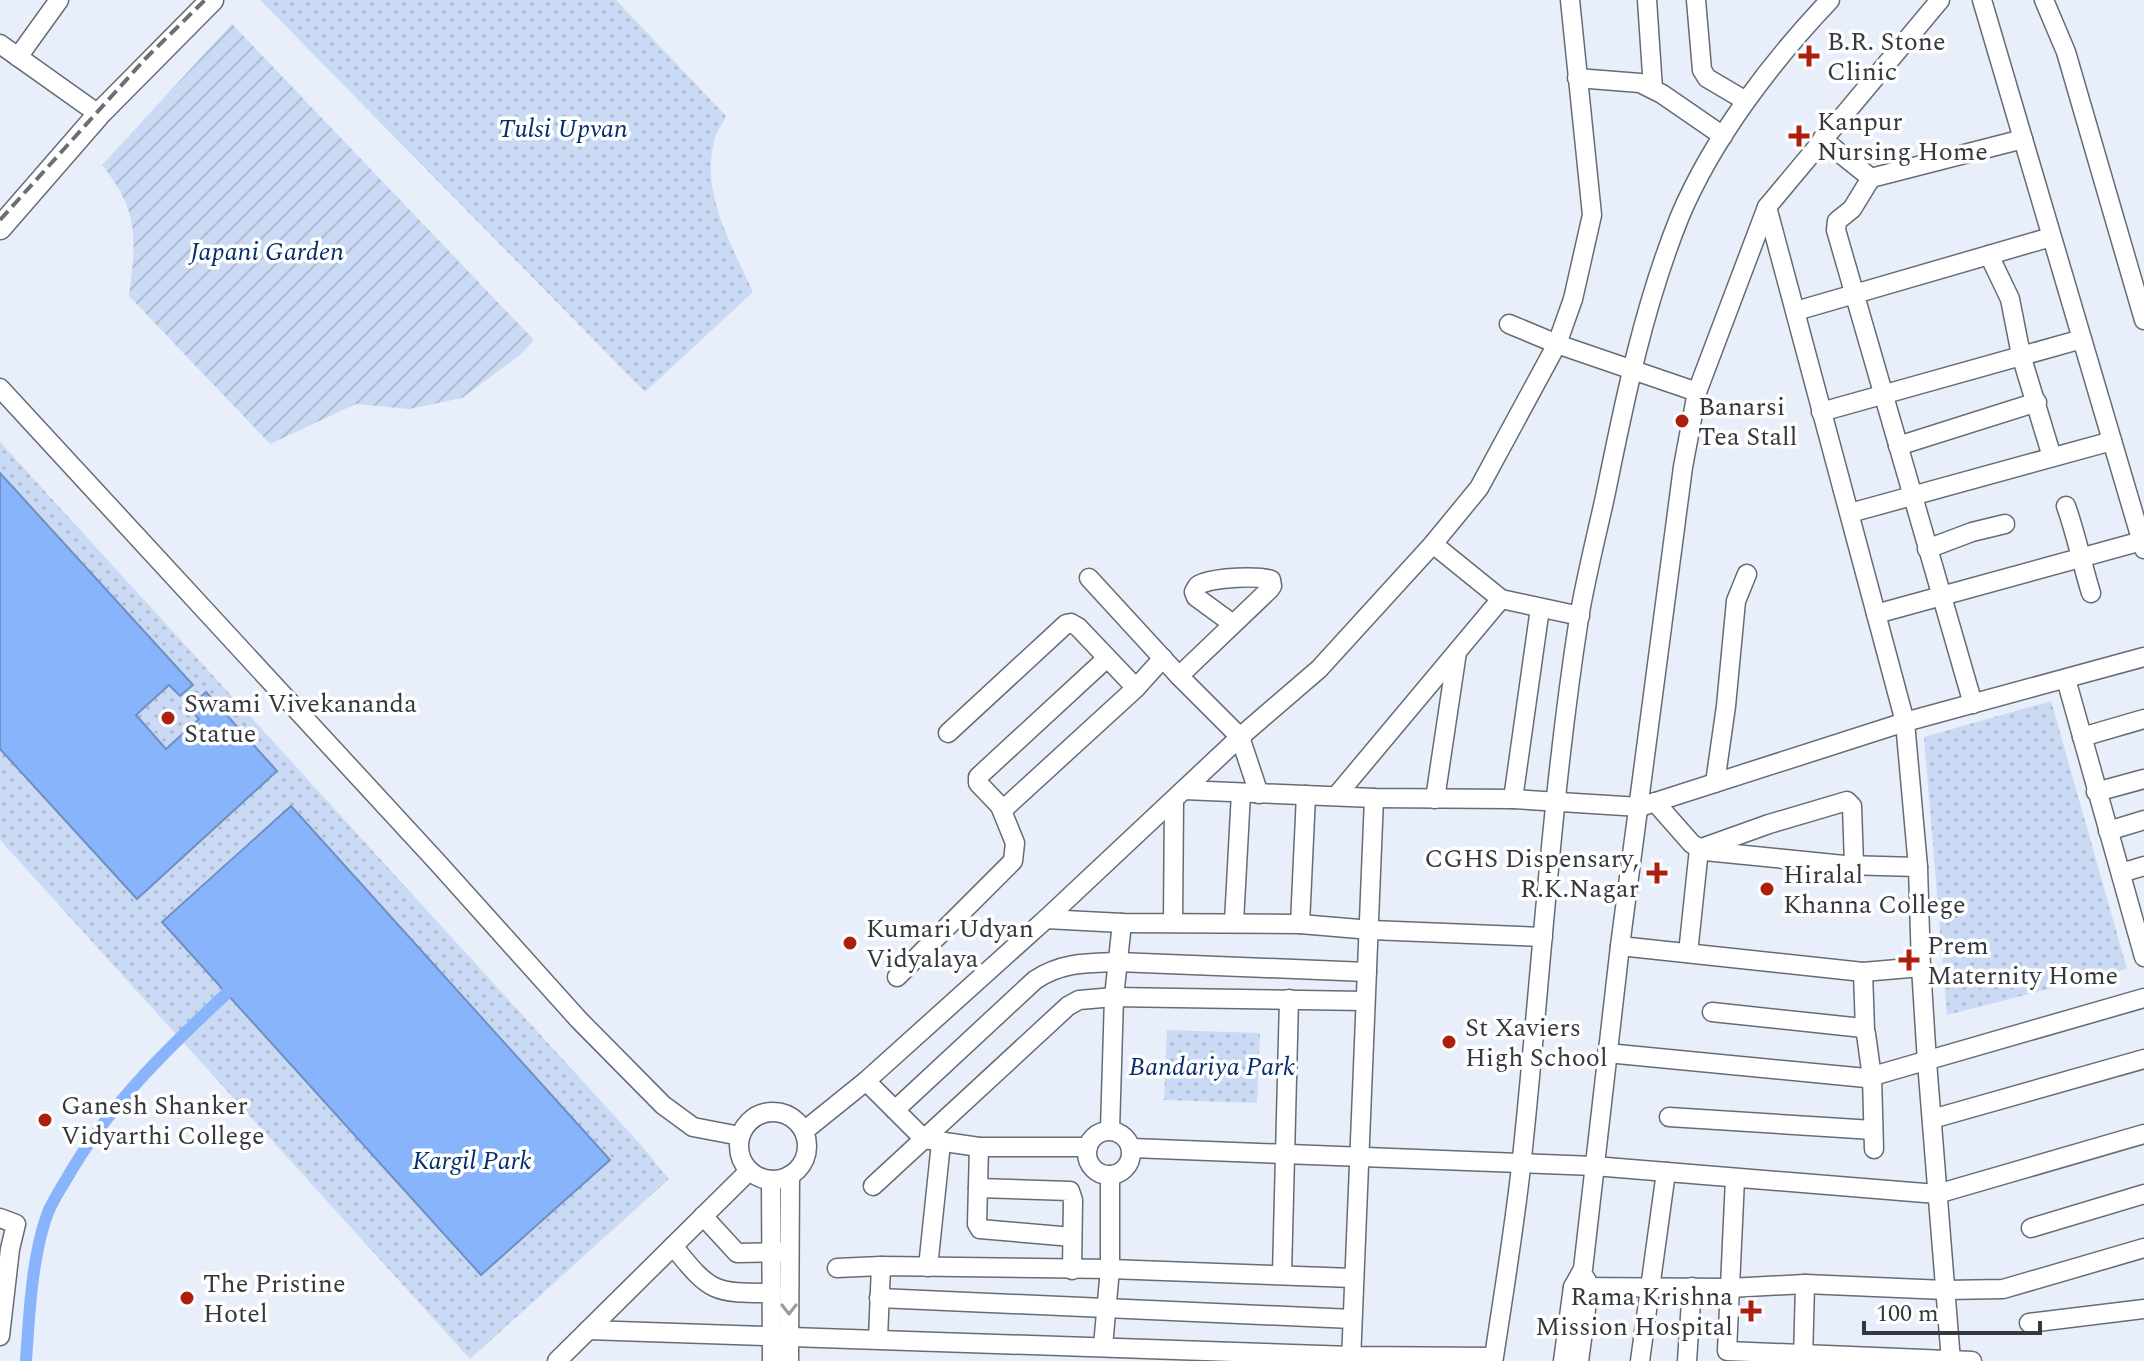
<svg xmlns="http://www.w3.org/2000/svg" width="2144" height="1361" viewBox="0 0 2144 1361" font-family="Spectral,serif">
<defs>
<pattern id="park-dots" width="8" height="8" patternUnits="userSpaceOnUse" patternTransform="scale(2)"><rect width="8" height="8" fill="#cadaf4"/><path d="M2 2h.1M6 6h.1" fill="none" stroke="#aebcd2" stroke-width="1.8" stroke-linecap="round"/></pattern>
<pattern id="garden-furrows" width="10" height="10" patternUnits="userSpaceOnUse" patternTransform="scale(2)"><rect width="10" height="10" fill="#cadaf4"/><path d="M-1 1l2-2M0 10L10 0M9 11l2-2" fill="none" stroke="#aebcd2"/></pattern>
</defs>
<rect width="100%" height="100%" fill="#e8effa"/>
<!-- park -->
<g fill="url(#park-dots)">
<path d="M 260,0 L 616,0 L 726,116 C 723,123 717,131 715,138 C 699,192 732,245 753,292 L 645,392 Z"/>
<path d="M 0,442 L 640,1144 L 669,1179 L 470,1359 L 0,840 Z"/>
<path d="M 2051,701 L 2127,969 L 1947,1015 L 1924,737 Z"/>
<path d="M 1167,1030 L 1260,1033 L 1257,1103 L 1164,1100 Z"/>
</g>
<!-- garden -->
<path fill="url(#garden-furrows)" d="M 232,24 L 534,340 L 520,355 L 462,398 L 409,409 L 356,404 L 270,444 L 129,296 C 136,240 140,212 102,165 Z"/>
<!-- water -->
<g fill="#88b4fb" stroke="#6f8fc2" stroke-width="2">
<path d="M 0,473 L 193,685 L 180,696 L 169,685 L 136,715 L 166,749 L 199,719 L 189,708 L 206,692 L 277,771 L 137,899 L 0,749 Z"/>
<path d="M 291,806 L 610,1160 L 481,1275 L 162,922 Z"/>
</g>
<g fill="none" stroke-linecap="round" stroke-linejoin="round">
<!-- canal -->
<path stroke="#88b4fb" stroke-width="12" d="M 26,1361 C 29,1316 32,1252 49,1210 C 54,1199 61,1188 67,1178 C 108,1106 167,1049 227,993"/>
<defs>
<g id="minor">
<path d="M 1647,0 L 1653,89"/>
<path d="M 1696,0 L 1702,70 L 1707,78 L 1746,101"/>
<path d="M 1982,0 L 2144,549"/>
<path d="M 2044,0 L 2066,52 L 2144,320"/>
<path d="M 0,44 L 90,108"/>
<path d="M 18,57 L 59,0"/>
<path d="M 1577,78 L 1640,83 L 1662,94 L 1723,136"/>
<path d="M 1822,139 L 1871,178 L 2023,139"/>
<path d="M 1871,178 L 1852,209 L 1837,221 L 1836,230 L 1973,704"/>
<path d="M 1767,207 L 1905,722 L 1918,867 L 1921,967 L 1927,1062 L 1951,1361"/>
<path d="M 1989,255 L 2010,299 L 2021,355 L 2052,457"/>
<path d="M 1796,311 L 2051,237"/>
<path d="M 1509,324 L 1557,344 L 1697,392"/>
<path d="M 0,388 L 438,863 L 579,1020 L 663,1105 L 693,1127 L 740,1136"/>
<path d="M 1821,412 L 2082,339"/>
<path d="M 1898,446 L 2037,402"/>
<path d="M 2066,506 C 2076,534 2082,564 2091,593"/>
<path d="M 1850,513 L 2112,441"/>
<path d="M 1433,544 L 1501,599 L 1580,616"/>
<path d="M 1927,549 L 1972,532 L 2005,524"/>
<path d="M 1089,578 L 1179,676 L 1240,737 L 1259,794"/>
<path d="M 1876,614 L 2142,541"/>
<path d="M 1179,676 L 1269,590 L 1272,586 L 1271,580 C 1257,575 1217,578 1203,583 C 1196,585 1197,587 1194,592 L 1196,597 L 1233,624"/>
<path d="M 2066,679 L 2144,957"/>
<path d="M 1136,688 L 1163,658"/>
<path d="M 948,733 L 1066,624 L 1071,623 L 1078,627 L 1136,688 L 1007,806 L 1000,806 L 978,783 L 978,777 L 1107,658"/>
<path d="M 2082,737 L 2144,719"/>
<path d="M 1715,783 L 1726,706 L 1736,601 L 1747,574"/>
<path d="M 1184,790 L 1374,798 L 1513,799 L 1640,807 L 1905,722 L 2144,657"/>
<path d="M 2096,792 L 2144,779"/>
<path d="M 1337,795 L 1501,599"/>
<path d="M 1435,799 L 1457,652"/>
<path d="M 1513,799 L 1540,608"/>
<path d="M 1655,802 L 1692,844 L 1705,851 L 1844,865 L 1918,867"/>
<path d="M 2108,831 L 2144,820"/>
<path d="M 2121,873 L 2144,866"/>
<path d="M 1046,919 L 1122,923 L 1300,924 L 1371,930 L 1543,937"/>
<path d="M 1173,922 L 1174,800"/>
<path d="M 1234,922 L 1241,793"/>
<path d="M 1300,924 L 1306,795"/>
<path d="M 1620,946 L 1863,972 L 1921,967"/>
<path d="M 1688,953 L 1699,849 L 1769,824 L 1847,801 L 1852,806 L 1854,865"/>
<path d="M 1863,972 L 1865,1030"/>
<path d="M 897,977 L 1013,861 L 1015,843 L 1000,806"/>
<path d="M 1712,1012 L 1863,1028 L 1866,1034 L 1872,1077 L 1874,1149"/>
<path d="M 1607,1053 L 1866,1078 L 2144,998"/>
<path d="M 866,1081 L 924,1139 L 979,1147 L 1088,1147"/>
<path d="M 895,1110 L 1035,980 C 1062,962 1088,963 1118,962 L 1367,972"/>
<circle cx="773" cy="1146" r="34"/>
<path d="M 1669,1117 L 1873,1130"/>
<path d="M 1932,1119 L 2144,1059"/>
<path d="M 1110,1130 L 1114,997 L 1122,923"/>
<circle cx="1109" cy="1153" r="22"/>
<path d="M 804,1131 L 866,1081 L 1046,919 L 1240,737 L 1319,669 L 1433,544 L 1479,488 L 1557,344 L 1573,299 L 1592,215 L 1570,0"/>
<path d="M 979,1147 L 977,1224 L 980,1229 L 1072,1237"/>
<path d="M 1132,1148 L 1594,1166 L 1937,1194 L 2144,1134"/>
<path d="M 1735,1179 L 1727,1351 L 1972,1361"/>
<path d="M 771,1180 L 772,1361"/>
<path d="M 873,1186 L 1068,1006 L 1079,1000 L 1114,997 L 1364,1001"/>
<path d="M 978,1188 L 1070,1191 L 1073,1200 L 1072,1270"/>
<path d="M 703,1216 L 737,1253 L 784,1252"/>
<path d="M 0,1218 L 16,1224 L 10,1249 L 0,1336"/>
<path d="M 2031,1228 L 2144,1194"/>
<path d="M 673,1246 C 711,1293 713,1293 772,1293"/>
<path d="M 928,1267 L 941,1143"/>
<path d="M 837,1268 L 881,1266"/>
<path d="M 1282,1274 L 1289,999"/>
<path d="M 1573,1287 L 1729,1288 L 1805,1284 L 1945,1290 L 2003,1289 L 2144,1248"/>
<path d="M 879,1298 L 1352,1319"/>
<path d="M 2029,1323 L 2144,1309"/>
<path d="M 588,1330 L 1351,1356 L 1494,1357 C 1504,1291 1515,1224 1522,1158 C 1541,978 1551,797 1579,618 C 1586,576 1597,534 1606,492 C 1625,398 1644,305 1680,216 C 1713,138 1772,61 1830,0"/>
<path d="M 878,1339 L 881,1266 L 1110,1269 L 1353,1278"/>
<path d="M 1103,1346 L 1110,1269 L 1110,1175"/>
<path d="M 557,1361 L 749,1171"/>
<path d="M 789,1361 L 790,1175"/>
<path d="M 1351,1361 L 1374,798"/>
<path d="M 1563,1361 L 1573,1287 L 1583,1269 L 1620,946 L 1683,467 L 1697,392 L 1767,207 L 1940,0"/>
<path d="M 1579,1361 L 1589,1287 L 1586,1279"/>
<path d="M 1640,1361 L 1666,1172"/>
<path d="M 1687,1361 L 1692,1287"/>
<path d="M 1803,1361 L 1805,1284"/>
</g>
<path id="major" d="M 0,228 L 100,113 L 212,0"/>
</defs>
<!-- minor casing -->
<use href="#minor" stroke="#666c75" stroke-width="21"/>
<!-- major casing -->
<use href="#major" stroke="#666c75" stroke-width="25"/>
<!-- minor -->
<use href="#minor" stroke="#fff" stroke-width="18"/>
<!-- major -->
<use href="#major" stroke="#fff" stroke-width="22"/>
<!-- rail -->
<path stroke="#6b6f75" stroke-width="4" stroke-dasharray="12 6" stroke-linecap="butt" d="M 0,220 L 146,58 L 205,0"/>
</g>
<!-- one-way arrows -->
<defs><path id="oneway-chevron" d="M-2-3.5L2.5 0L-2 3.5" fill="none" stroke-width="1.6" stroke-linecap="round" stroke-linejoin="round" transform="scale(2)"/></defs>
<use stroke="#9a9c9e" href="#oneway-chevron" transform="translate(789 1309) rotate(90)"/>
<!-- markers -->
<g fill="#ae1e0e" stroke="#fff" stroke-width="3">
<path d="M1805 44h8v8h8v8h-8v8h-8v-8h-8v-8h8z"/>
<path d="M1795 124h8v8h8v8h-8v8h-8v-8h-8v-8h8z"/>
<circle cx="1682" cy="421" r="8"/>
<circle cx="168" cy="718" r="8"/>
<path d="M1653 861h8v8h8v8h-8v8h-8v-8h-8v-8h8z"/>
<circle cx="1767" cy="889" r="8"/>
<circle cx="850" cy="943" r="8"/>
<path d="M1905 948h8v8h8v8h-8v8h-8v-8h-8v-8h8z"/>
<circle cx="1449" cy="1042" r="8"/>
<circle cx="45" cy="1120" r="8"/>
<circle cx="187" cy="1298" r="8"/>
<path d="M1747 1299h8v8h8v8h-8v8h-8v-8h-8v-8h8z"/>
</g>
<g text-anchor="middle" stroke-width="7" stroke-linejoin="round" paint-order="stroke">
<!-- poi labels -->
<g font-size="26" fill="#35383c" stroke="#fff" text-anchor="start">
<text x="1827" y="50">B.R. Stone<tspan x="1827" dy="30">Clinic</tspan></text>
<text x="1817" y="130">Kanpur<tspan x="1817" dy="30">Nursing Home</tspan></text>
<text x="1698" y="415">Banarsi<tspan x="1698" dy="30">Tea Stall</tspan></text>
<text x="184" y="712">Swami Vivekananda<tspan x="184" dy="30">Statue</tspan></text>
<text x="1639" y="867" text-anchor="end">CGHS Dispensary,<tspan x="1639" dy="30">R.K.Nagar</tspan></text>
<text x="1783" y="883">Hiralal<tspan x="1783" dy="30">Khanna College</tspan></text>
<text x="866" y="937">Kumari Udyan<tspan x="866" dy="30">Vidyalaya</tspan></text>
<text x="1927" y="954">Prem<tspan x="1927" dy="30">Maternity Home</tspan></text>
<text x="1465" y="1036">St Xaviers<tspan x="1465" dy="30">High School</tspan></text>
<text x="61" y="1114">Ganesh Shanker<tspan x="61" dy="30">Vidyarthi College</tspan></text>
<text x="203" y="1292">The Pristine<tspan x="203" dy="30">Hotel</tspan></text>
<text x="1733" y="1305" text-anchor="end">Rama Krishna<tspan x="1733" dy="30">Mission Hospital</tspan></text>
</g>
<!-- park labels -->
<g font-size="26" font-style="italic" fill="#072e6b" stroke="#fff">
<text x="563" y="137">Tulsi Upvan</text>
<text x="267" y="260">Japani Garden</text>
<text x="1212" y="1075">Bandariya Park</text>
<text x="472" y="1169">Kargil Park</text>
</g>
</g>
<!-- scale -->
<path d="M1864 1321v12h176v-12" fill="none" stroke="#35383c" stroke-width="4"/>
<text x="1876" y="1321" font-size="24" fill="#35383c" stroke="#ffffff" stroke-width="6" paint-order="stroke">100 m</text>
</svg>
